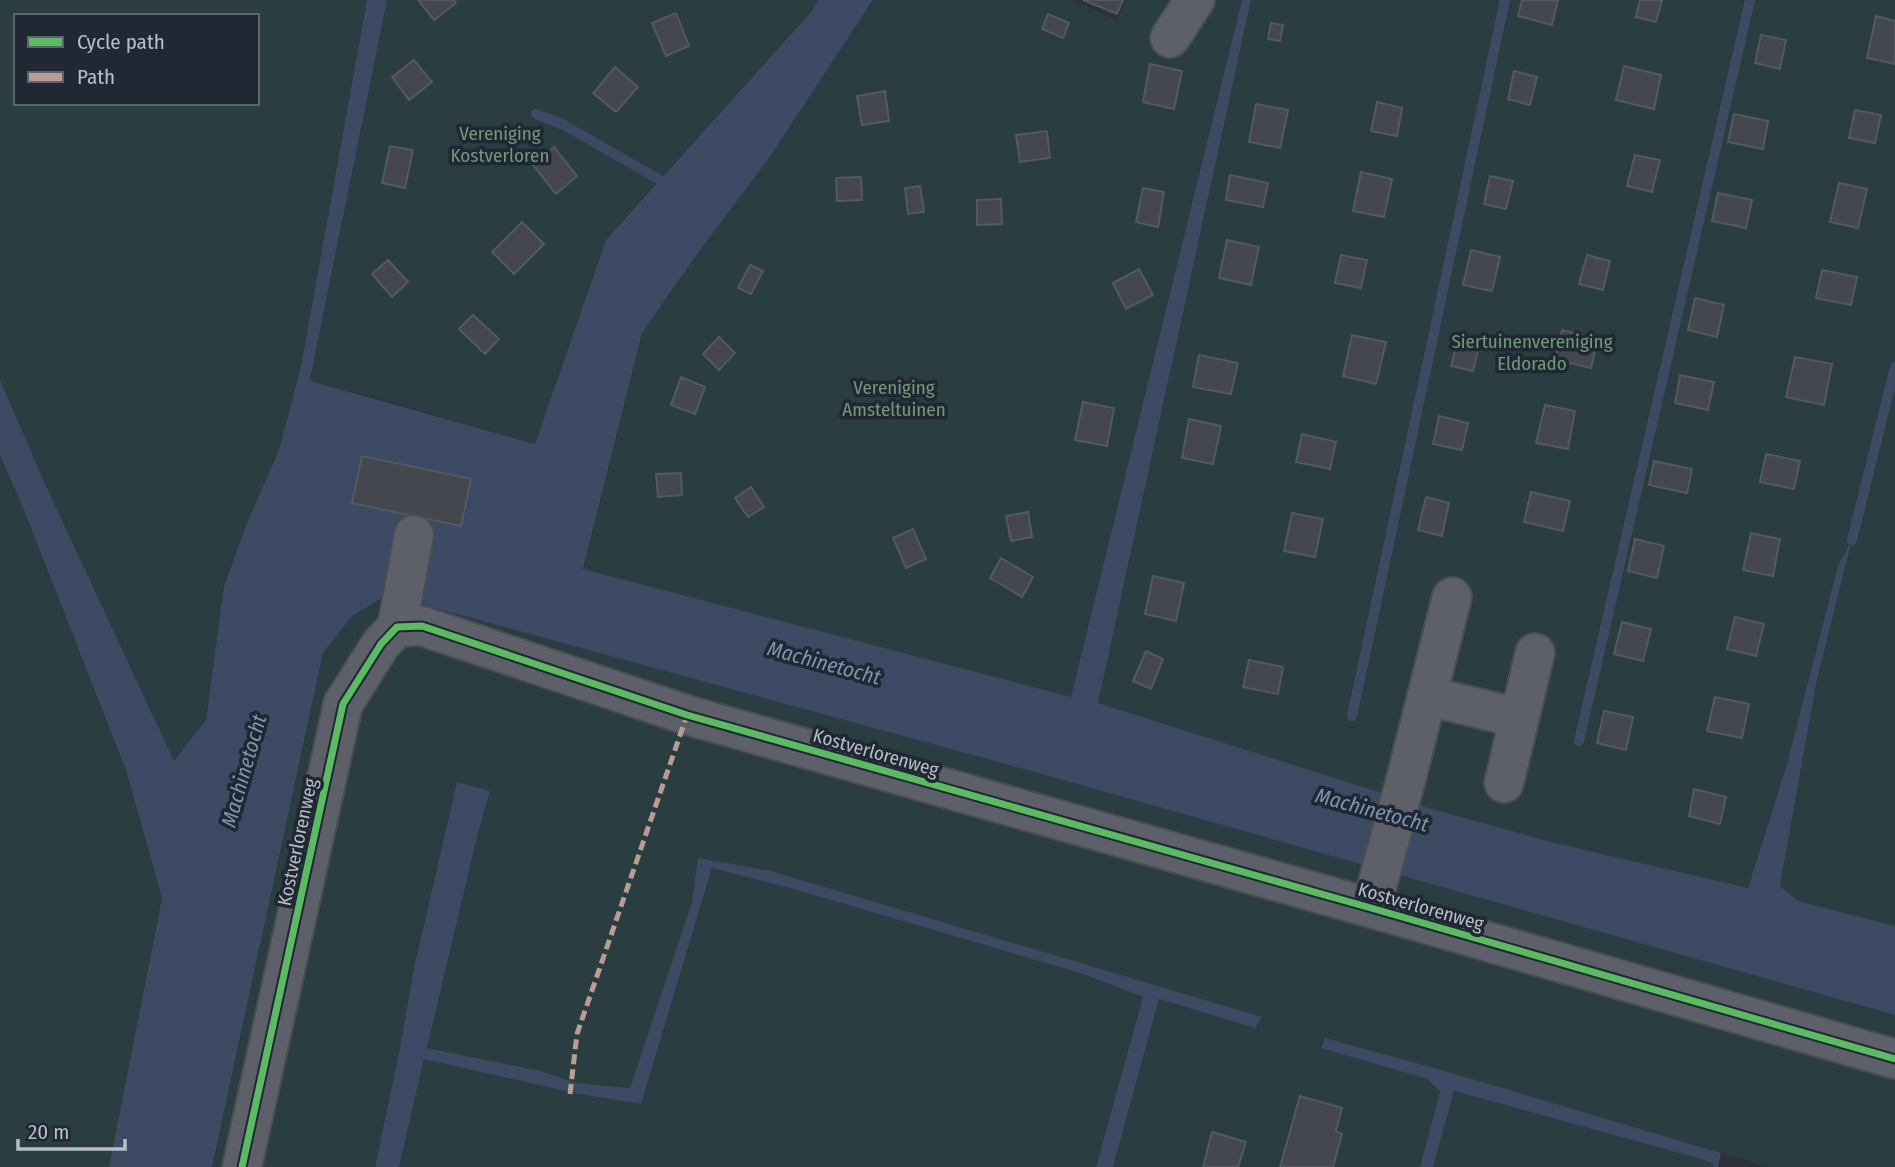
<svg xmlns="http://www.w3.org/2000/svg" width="1895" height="1167" viewBox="0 0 1895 1167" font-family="'Fira Sans Condensed',sans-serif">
<rect width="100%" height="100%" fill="#2d3239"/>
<!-- green -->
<g fill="#2a3d40" fill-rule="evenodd">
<path d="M 0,0 L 367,0 L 301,366 L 279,450 L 246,525 L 225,581 L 206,720 L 174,762 L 46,486 L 0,380 ZM 16,16 L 257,16 L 257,103 L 16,103 Z"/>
<path d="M 381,0 L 819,0 L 811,12 L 606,240 L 536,444 L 372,397 L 314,382 L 310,379 Z"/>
<path d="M 873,0 L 1073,0 L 1117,21 L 1126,0 L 1242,0 L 1072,697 L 583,570 L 642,333 L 695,257 L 767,161 Z"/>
<path d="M 1251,0 L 1895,0 L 1895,926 L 1798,901 L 1780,886 L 1817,679 L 1851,543 L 1787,764 L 1748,888 L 1551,842 L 1429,808 L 1097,706 Z"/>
<path d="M 0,456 L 22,505 L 126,770 L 162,898 L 109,1167 L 0,1167 Z"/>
<path d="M 387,595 L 1006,764 L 1895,1015 L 1895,1167 L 1769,1167 L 1445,1071 L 1325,1038 L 1321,1048 L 1427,1079 L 1440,1091 L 1420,1167 L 1113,1167 L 1159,999 L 1255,1028 L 1261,1017 L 772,871 L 698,859 L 692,902 L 630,1088 L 575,1083 L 541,1071 L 427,1048 L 477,837 L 490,792 L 457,782 L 414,968 L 399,1053 L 375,1167 L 212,1167 L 323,653 L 352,616 Z"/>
<path d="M 712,868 L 797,890 L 1080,973 L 1143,998 L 1096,1167 L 399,1167 L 424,1059 L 574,1093 L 641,1104 Z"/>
<path d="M 1453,1091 L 1701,1159 L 1714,1164 L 1713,1167 L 1433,1167 Z"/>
</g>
<!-- water -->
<g fill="#3c4b63">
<path d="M 367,0 L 387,0 L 310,379 L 314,382 L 535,444 L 606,240 L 811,12 L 819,0 L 873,0 L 767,161 L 695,257 L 642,333 L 583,569 L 1071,697 L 1242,0 L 1251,0 L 1098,703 L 1429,808 L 1551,842 L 1748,888 L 1787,764 L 1838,566 L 1852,540 L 1817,679 L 1780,886 L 1798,901 L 1895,926 L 1895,1015 L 1006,764 L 387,595 L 352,616 L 323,653 L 212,1167 L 109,1167 L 162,898 L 126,770 L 22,505 L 0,456 L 0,380 L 46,486 L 174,761 L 206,720 L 224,586 L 246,525 L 279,450 L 301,366 Z"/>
<path d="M 457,782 L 490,791 L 477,837 L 427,1048 L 541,1071 L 575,1083 L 630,1088 L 692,902 L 698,858 L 771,871 L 1262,1017 L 1255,1028 L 1159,999 L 1113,1167 L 1096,1167 L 1143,997 L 1080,973 L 797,890 L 712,868 L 641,1104 L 574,1093 L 424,1059 L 399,1167 L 375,1167 L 399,1053 L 414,968 Z"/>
<path d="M 1325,1038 L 1445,1071 L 1721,1153 L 1718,1167 L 1713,1167 L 1714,1164 L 1701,1159 L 1454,1091 L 1433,1167 L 1420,1167 L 1440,1091 L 1427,1079 L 1321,1048 Z"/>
</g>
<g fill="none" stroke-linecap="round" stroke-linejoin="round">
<!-- stream -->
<g stroke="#3c4b63" stroke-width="10">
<path d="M 536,114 L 564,125 L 660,180"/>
<path d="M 1852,540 L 1895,367"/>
<path d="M 1352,716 L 1505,0"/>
<path d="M 1579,741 L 1750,0"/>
</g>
</g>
<!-- building -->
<g fill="#44484e" stroke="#545961" stroke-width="2">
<path d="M 418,0 L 454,0 L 456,3 L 434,20 Z"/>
<path d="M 1083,0 L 1123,0 L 1117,14 Z"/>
<path d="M 1522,0 L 1558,0 L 1552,25 L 1518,16 Z"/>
<path d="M 1640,0 L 1662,0 L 1656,22 L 1636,17 Z"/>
<path d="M 676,13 L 689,46 L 666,56 L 652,23 Z"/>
<path d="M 1048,14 L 1069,23 L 1063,38 L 1042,29 Z"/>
<path d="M 1876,16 L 1895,21 L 1895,64 L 1867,58 Z"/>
<path d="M 1271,23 L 1283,25 L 1280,41 L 1268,39 Z"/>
<path d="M 1761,35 L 1786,40 L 1780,69 L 1755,63 Z"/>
<path d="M 414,60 L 432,82 L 409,100 L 392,77 Z"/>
<path d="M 1150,64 L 1182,71 L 1174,109 L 1143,102 Z"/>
<path d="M 1624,66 L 1661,75 L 1654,109 L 1616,100 Z"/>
<path d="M 615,67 L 638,87 L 616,112 L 593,93 Z"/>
<path d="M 1514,71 L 1537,77 L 1530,105 L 1508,99 Z"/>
<path d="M 885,91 L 889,121 L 862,125 L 857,96 Z"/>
<path d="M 1377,102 L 1402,108 L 1397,136 L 1371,131 Z"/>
<path d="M 1256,104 L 1288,110 L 1280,148 L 1249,142 Z"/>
<path d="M 1855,110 L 1881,115 L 1875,143 L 1849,138 Z"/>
<path d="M 1734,114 L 1768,121 L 1763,149 L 1728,142 Z"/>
<path d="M 1047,131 L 1050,158 L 1020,162 L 1016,135 Z"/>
<path d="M 390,146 L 413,150 L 405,188 L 382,183 Z"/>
<path d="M 554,147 L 577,176 L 556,194 L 533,165 Z"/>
<path d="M 1635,155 L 1660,160 L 1652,192 L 1627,186 Z"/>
<path d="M 1361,172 L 1392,179 L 1384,217 L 1353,211 Z"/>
<path d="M 1230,175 L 1268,183 L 1263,207 L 1226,200 Z"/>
<path d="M 1490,176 L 1513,181 L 1506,209 L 1484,204 Z"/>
<path d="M 861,177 L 862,200 L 837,201 L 836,178 Z"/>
<path d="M 1839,183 L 1867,189 L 1858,228 L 1830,222 Z"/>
<path d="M 920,186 L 924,212 L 908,214 L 905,188 Z"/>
<path d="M 1143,188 L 1164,192 L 1158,227 L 1136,222 Z"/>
<path d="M 1718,193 L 1752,200 L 1746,228 L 1712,221 Z"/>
<path d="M 1001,199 L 1002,224 L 977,225 L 977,200 Z"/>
<path d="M 522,222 L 544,244 L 514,274 L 492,252 Z"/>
<path d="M 1227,240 L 1259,247 L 1251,285 L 1219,278 Z"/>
<path d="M 1471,250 L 1500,257 L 1492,291 L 1463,285 Z"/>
<path d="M 1341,255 L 1367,260 L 1361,288 L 1335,283 Z"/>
<path d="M 1587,255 L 1610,261 L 1603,290 L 1579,284 Z"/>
<path d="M 388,260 L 408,282 L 392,297 L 372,274 Z"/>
<path d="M 750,265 L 763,271 L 751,294 L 738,288 Z"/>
<path d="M 1139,269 L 1153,295 L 1126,309 L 1113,283 Z"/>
<path d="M 1822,270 L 1857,277 L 1851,305 L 1816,298 Z"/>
<path d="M 1695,298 L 1724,305 L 1717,337 L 1688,330 Z"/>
<path d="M 473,315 L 499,339 L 485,354 L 459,329 Z"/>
<path d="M 1562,330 L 1598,339 L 1591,368 L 1570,363 L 1567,367 L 1554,364 Z"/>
<path d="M 1352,335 L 1386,342 L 1376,384 L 1343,376 Z"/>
<path d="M 719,337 L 735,353 L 719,370 L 703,354 Z"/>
<path d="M 1458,338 L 1480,343 L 1473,371 L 1451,366 Z"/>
<path d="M 1199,355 L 1238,363 L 1231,394 L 1193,387 Z"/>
<path d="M 1795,357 L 1832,364 L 1824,405 L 1786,397 Z"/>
<path d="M 1680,375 L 1714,382 L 1708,410 L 1675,403 Z"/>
<path d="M 681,377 L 705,387 L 695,414 L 671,405 Z"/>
<path d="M 1083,402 L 1114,408 L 1107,446 L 1075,440 Z"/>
<path d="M 1545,405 L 1575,411 L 1568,449 L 1536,443 Z"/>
<path d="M 1439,416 L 1468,423 L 1462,450 L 1433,444 Z"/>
<path d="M 1189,419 L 1221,426 L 1213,464 L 1182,458 Z"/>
<path d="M 1302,434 L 1336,442 L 1330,469 L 1296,462 Z"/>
<path d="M 1766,454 L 1800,461 L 1794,489 L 1760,482 Z"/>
<path d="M 362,456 L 471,479 L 461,526 L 352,503 Z"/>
<path d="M 1654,461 L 1692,469 L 1687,493 L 1649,485 Z"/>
<path d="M 681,473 L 682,495 L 658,497 L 656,474 Z"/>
<path d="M 751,487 L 764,507 L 748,517 L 735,498 Z"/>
<path d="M 1531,492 L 1570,501 L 1563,531 L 1524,522 Z"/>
<path d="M 1426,497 L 1449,503 L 1442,536 L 1418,530 Z"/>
<path d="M 1028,512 L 1032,537 L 1011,541 L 1006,516 Z"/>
<path d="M 1292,513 L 1323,519 L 1315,557 L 1284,551 Z"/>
<path d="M 913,529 L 926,559 L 906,568 L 893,538 Z"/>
<path d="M 1751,533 L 1780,539 L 1773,576 L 1743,570 Z"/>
<path d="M 1635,539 L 1664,546 L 1657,578 L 1628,571 Z"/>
<path d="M 1001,558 L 1033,577 L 1022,597 L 990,578 Z"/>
<path d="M 1153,576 L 1184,583 L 1176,621 L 1145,614 Z"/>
<path d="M 1735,617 L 1764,624 L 1756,656 L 1727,649 Z"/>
<path d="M 1622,622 L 1651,629 L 1643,661 L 1614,654 Z"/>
<path d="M 1146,651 L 1163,659 L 1151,689 L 1133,681 Z"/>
<path d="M 1249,660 L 1283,667 L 1278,694 L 1243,687 Z"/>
<path d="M 1715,697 L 1749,704 L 1742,738 L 1707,731 Z"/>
<path d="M 1604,711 L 1633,717 L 1626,750 L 1597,743 Z"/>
<path d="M 1694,789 L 1726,797 L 1720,824 L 1689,816 Z"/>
<path d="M 1300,1096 L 1342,1108 L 1336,1131 L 1342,1134 L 1333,1167 L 1280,1167 Z"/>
<path d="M 1212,1132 L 1246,1142 L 1238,1167 L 1203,1167 Z"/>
</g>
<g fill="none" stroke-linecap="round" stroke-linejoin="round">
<defs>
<g id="minor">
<path d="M 1170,38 L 1195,0"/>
<path d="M 397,627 L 414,535"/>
<path d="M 1427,696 L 1519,718"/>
<path d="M 1504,783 L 1535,653"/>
<path d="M 1371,908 L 1406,779 L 1452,597"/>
<path d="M 242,1167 L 343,704 L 381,644 L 397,627 L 422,626 L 687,715 L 1371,908 L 1895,1059"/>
</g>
</defs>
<!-- minor casing -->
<use href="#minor" stroke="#4a4e54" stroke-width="42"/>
<!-- minor -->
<use href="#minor" stroke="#5d6068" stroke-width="38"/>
<!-- quiet -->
<path stroke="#b99d93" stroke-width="5" stroke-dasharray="10 5" stroke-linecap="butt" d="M 570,1094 L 577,1034 L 687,715"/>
<defs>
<path id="cycleway" d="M 242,1167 L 343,704 L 381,644 L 397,627 L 422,626 L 687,715 L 1371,908 L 1895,1059"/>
</defs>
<!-- cycleway casing -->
<use href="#cycleway" stroke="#202834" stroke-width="11"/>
<!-- cycleway -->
<use href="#cycleway" stroke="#5cba63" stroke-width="7"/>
</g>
<g text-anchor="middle" stroke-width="7" stroke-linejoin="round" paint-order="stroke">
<!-- park labels -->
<g font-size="19" fill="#70997a" stroke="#202834">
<text x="500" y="140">Vereniging<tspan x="500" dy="22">Kostverloren</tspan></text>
<text x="1532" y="348">Siertuinenvereniging<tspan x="1532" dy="22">Eldorado</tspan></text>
<text x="894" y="394">Vereniging<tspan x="894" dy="22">Amsteltuinen</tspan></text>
</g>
<!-- street labels -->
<g font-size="19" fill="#b7bec9" stroke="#202834">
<text transform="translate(876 752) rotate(16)" y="7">Kostverlorenweg</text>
<text transform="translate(297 842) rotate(-78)" y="7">Kostverlorenweg</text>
<text transform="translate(1421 906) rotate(16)" y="7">Kostverlorenweg</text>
</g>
<!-- water labels -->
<g font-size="21" font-style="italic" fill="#8194af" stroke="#202834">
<text transform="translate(824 663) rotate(15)" y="7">Machinetocht</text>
<text transform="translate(244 771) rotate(-74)" y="7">Machinetocht</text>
<text transform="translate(1372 810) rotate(15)" y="7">Machinetocht</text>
</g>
</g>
<!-- legend -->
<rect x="14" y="14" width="245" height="91" fill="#202834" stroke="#5c6470" stroke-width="2"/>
<rect x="28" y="37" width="35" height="10" fill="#5cba63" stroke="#5c6470" stroke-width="2"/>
<text x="77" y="49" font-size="21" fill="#b7bec9">Cycle path</text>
<rect x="28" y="72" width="35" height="10" fill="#b99d93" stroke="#5c6470" stroke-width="2"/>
<text x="77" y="84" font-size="21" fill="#b7bec9">Path</text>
<!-- scale -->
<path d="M18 1139v10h107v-10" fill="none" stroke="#b7bec9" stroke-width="3.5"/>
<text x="28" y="1139" font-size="21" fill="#b7bec9" stroke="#202834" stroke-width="5" paint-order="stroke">20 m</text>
</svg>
